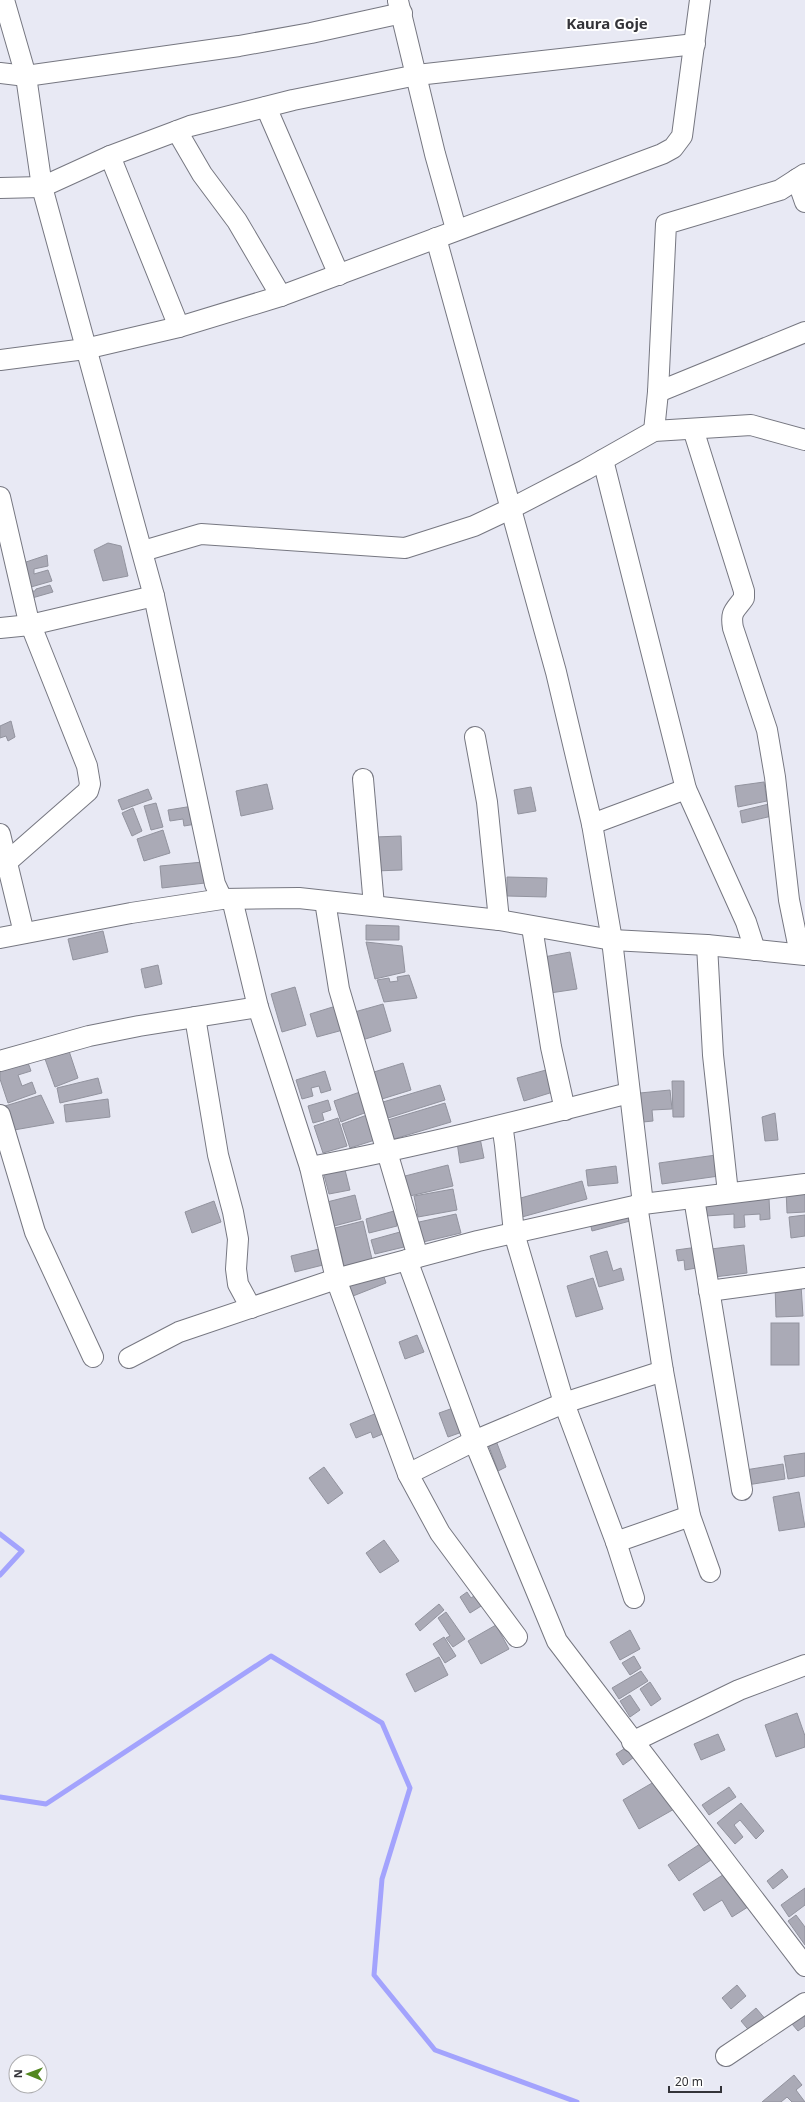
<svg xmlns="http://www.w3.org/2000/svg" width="805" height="2102" viewBox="0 0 805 2102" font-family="'Noto Sans',sans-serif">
<rect width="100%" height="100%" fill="#e8e9f4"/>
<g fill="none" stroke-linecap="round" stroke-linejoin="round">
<!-- stream -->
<g stroke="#a3a3fd" stroke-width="5">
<path d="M 0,1534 L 22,1551 L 0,1575"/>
<path d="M 0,1797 L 46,1804 L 271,1656 L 382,1723 L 410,1788 L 382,1879 L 374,1975 L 435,2050 L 577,2102"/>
</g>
</g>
<!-- building -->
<g fill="#aaaab6" stroke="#92939e">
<path d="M 108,543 L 121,546 L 128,576 L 103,581 L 94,550 Z"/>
<path d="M 47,555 L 48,566 L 34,569 L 34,574 L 48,570 L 52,581 L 31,587 L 32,591 L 35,591 L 36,589 L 50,585 L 53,592 L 32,598 L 23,563 Z"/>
<path d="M 11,721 L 15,737 L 8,741 L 6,736 L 0,738 L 0,726 Z"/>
<path d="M 764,782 L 767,801 L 738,807 L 735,786 Z"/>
<path d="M 267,784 L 273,809 L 241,816 L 236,791 Z"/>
<path d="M 531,787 L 536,811 L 518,814 L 514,790 Z"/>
<path d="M 148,789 L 152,799 L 122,810 L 118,800 Z"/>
<path d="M 156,803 L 163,827 L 151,830 L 144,806 Z"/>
<path d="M 769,804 L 772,816 L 742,823 L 740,811 Z"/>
<path d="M 193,806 L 196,824 L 184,826 L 183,819 L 170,821 L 168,810 Z"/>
<path d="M 133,808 L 142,831 L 132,836 L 122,813 Z"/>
<path d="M 163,830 L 170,853 L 144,861 L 137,839 Z"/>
<path d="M 401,836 L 402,870 L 375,871 L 375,837 Z"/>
<path d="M 203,862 L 205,883 L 162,888 L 160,866 Z"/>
<path d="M 507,877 L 547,878 L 546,897 L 507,896 Z"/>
<path d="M 366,925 L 399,926 L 399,940 L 366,940 Z"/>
<path d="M 103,931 L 108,952 L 73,960 L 68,939 Z"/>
<path d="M 366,942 L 402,946 L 405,972 L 375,979 Z"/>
<path d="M 570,952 L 577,989 L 550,993 L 544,957 Z"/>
<path d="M 158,965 L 162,984 L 145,988 L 141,969 Z"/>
<path d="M 409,975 L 417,998 L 384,1002 L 377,980 L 389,978 L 390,982 L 398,981 L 397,977 Z"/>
<path d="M 295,987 L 306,1025 L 282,1032 L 271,994 Z"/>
<path d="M 383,1004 L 391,1031 L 359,1041 L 351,1013 Z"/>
<path d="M 336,1006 L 343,1030 L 317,1037 L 310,1014 Z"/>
<path d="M 68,1048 L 78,1078 L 55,1087 L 44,1056 Z"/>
<path d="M 26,1057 L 31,1071 L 18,1075 L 22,1086 L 32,1082 L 36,1093 L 8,1103 L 0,1079 L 0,1066 Z"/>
<path d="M 403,1063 L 411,1090 L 382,1099 L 374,1072 Z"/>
<path d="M 546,1070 L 553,1092 L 524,1101 L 517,1078 Z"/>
<path d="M 325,1071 L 331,1090 L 321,1093 L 319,1086 L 311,1088 L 313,1096 L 302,1099 L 296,1080 Z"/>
<path d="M 98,1078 L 102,1093 L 60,1103 L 57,1088 Z"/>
<path d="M 672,1081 L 684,1081 L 684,1117 L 673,1117 Z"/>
<path d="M 440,1085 L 445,1100 L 388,1118 L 383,1102 Z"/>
<path d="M 670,1090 L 672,1109 L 652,1110 L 653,1121 L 643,1122 L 640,1093 Z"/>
<path d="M 360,1092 L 367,1112 L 341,1122 L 334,1101 Z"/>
<path d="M 41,1095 L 54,1123 L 14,1130 L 5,1106 Z"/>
<path d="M 108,1099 L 110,1117 L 66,1122 L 64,1105 Z"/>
<path d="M 328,1100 L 331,1110 L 322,1113 L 324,1120 L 313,1123 L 308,1106 Z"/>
<path d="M 445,1103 L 451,1122 L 394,1139 L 388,1120 Z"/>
<path d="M 775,1113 L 778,1140 L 765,1141 L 762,1117 Z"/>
<path d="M 367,1115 L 375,1140 L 350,1148 L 342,1124 Z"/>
<path d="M 338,1118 L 347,1146 L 323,1153 L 314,1126 Z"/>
<path d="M 480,1138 L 484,1158 L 460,1163 L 457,1142 Z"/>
<path d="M 716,1155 L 719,1176 L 662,1184 L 659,1163 Z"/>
<path d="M 448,1165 L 453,1186 L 410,1196 L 405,1176 Z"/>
<path d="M 344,1166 L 350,1190 L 329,1194 L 323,1171 Z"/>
<path d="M 616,1166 L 618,1183 L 588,1186 L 586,1170 Z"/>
<path d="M 582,1181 L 587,1199 L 522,1217 L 517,1199 Z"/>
<path d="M 805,1188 L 805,1212 L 787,1213 L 786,1189 Z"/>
<path d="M 453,1189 L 457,1210 L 418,1217 L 414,1196 Z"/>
<path d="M 355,1195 L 361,1219 L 334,1226 L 327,1202 Z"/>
<path d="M 769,1198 L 770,1219 L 760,1220 L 760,1214 L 744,1215 L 745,1227 L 734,1228 L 734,1214 L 706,1216 L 706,1202 Z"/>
<path d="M 214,1201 L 221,1222 L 192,1233 L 185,1212 Z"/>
<path d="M 631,1208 L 634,1220 L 592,1231 L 589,1218 Z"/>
<path d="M 394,1211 L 397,1226 L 369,1233 L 366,1219 Z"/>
<path d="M 456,1214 L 461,1233 L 423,1242 L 419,1222 Z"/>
<path d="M 805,1215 L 805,1236 L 791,1238 L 789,1217 Z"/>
<path d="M 363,1221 L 372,1259 L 344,1266 L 335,1228 Z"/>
<path d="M 400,1232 L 404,1247 L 375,1254 L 371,1240 Z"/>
<path d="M 744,1245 L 747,1273 L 714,1277 L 711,1249 Z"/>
<path d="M 698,1247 L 702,1267 L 685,1270 L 684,1260 L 678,1261 L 676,1250 Z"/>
<path d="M 323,1248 L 327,1264 L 295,1272 L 291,1256 Z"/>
<path d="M 607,1251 L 613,1271 L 621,1268 L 624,1280 L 599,1287 L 590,1256 Z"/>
<path d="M 381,1268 L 386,1283 L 353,1296 L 347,1281 Z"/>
<path d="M 593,1278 L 603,1309 L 576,1317 L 567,1286 Z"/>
<path d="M 775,1285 L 801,1285 L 803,1316 L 776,1317 Z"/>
<rect x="771" y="1323" width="28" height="42"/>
<path d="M 417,1335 L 424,1352 L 405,1359 L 399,1342 Z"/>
<path d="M 456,1407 L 465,1431 L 448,1437 L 439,1413 Z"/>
<path d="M 377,1413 L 385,1433 L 373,1438 L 371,1432 L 356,1438 L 350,1424 Z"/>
<path d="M 495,1438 L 506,1467 L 498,1471 L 487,1441 Z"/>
<path d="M 805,1453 L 805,1476 L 788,1479 L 784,1456 Z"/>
<path d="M 783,1464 L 785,1479 L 747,1485 L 745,1470 Z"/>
<path d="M 324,1467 L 343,1493 L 328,1504 L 309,1478 Z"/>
<path d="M 799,1492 L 805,1527 L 779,1531 L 773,1497 Z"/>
<path d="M 384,1540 L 399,1561 L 380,1573 L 366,1553 Z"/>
<path d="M 467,1592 L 471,1598 L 480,1592 L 486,1603 L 470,1613 L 460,1597 Z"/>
<path d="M 439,1604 L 444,1610 L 420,1631 L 415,1624 Z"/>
<path d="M 446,1612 L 465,1639 L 453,1647 L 446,1638 L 450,1636 L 438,1618 Z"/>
<path d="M 496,1625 L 509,1649 L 481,1664 L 468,1641 Z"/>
<path d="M 630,1630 L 640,1649 L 620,1660 L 610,1642 Z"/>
<path d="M 444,1637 L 456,1656 L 445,1663 L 433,1644 Z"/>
<path d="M 634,1656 L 641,1668 L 630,1675 L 622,1663 Z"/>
<path d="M 439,1657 L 448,1675 L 415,1692 L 406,1674 Z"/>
<path d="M 641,1671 L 648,1681 L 619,1699 L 612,1688 Z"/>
<path d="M 650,1682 L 661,1699 L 651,1706 L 640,1689 Z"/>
<path d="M 630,1695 L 640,1710 L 630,1717 L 620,1701 Z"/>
<path d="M 797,1713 L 805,1736 L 805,1747 L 776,1757 L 765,1725 Z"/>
<path d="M 718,1734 L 725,1750 L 701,1760 L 694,1744 Z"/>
<path d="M 630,1745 L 637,1755 L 623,1765 L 616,1754 Z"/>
<path d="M 659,1779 L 676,1808 L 639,1829 L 623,1800 Z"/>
<path d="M 729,1787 L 736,1797 L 709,1815 L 702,1805 Z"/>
<path d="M 741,1803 L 764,1831 L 756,1839 L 740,1820 L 734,1825 L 743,1837 L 735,1844 L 717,1823 Z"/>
<path d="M 703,1842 L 714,1858 L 679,1881 L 668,1865 Z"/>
<path d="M 782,1869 L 788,1877 L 773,1889 L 767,1881 Z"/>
<path d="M 729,1871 L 751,1905 L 732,1917 L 722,1900 L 704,1911 L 693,1894 Z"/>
<path d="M 805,1888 L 805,1905 L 789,1917 L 781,1905 Z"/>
<path d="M 796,1915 L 805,1927 L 805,1945 L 788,1921 Z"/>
<path d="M 737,1985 L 746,1996 L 731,2009 L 722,1998 Z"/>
<path d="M 756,2008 L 767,2021 L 752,2034 L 741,2021 Z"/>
<path d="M 805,2014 L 805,2026 L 798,2031 L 792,2024 Z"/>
<path d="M 794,2075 L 802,2085 L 796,2090 L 805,2102 L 792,2102 L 787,2097 L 781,2102 L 762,2102 Z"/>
</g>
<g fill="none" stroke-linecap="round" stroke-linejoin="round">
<defs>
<g id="minor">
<path d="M 4,0 L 26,76 L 42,187 L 154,596 L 215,884 L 222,899 L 299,898 L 499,920 L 612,940 L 707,945 L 805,955"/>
<path d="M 398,1 L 435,154 L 456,229"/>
<path d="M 0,73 L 26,76 L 239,46 L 311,33 L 402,13"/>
<path d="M 266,107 L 339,275"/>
<path d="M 177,131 L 202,174 L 237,221 L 281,296"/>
<path d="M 110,156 L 179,327"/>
<path d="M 797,179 L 805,202"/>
<path d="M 0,188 L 42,187 L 110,156 L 190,126 L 293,100 L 417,75 L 695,44"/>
<path d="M 436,238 L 556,672 L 592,824 L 612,940 L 643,1204"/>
<path d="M 0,360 L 85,349 L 179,327 L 281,296 L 662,154 L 673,148 L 682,136 L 700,0"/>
<path d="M 658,392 L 805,332"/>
<path d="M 693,429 L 744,591 L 744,598 C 735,611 730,611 733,628 L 767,730 L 775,777 L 789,900 L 800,954"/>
<path d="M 654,431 L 658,392 L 666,224 L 780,190 L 805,174"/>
<path d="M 603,460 L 686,789 L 746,922 L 755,950"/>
<path d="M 0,497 L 28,618 L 87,766 L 90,784 L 88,791 L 7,862"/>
<path d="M 143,551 L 201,534 L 405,548 L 474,526 L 510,509 L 585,470 L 654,431 L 751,425 L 805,440"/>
<path d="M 0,628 L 30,625 L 154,596"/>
<path d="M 475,737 L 487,802 L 499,920"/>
<path d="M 363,779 L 374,906"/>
<path d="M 592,824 L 686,789"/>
<path d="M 0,834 L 24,933"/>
<path d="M 232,899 L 258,1007 L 310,1167 L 336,1279 L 408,1474 L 440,1533 L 517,1637"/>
<path d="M 325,901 L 339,989 L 418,1257"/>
<path d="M 532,927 L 551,1047 L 565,1110"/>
<path d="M 0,938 L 131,913 L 222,899"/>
<path d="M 707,945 L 713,1055 L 728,1193"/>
<path d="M 195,1017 L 218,1155 L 233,1212 L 238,1239 L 236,1269 L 238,1284 L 251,1308"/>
<path d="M 0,1061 L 89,1036 L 139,1026 L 258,1007"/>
<path d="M 0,1115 L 35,1232 L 93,1357"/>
<path d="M 498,1127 L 503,1131 L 505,1145 L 514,1233 L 564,1403 L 616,1542 L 634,1598"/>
<path d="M 310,1167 C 417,1147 523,1120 629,1093"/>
<path d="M 694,1198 L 742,1490"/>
<path d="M 637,1205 L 663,1371 L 690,1516 L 710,1572"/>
<path d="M 407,1260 L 474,1441 L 557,1641 L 805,1966"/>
<path d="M 709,1291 L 805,1278"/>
<path d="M 129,1358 L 179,1332 L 336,1279 L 478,1241 L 643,1204 L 805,1184"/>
<path d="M 408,1474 L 474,1441 L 564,1403 L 663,1371"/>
<path d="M 616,1542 L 690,1516"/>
<path d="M 632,1742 L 739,1690 L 805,1665"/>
<path d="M 726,2056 L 805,2003"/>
</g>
</defs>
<!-- minor casing -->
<use href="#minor" stroke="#767781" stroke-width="22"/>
<!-- minor -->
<use href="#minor" stroke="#fff" stroke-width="20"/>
</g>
<g text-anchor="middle" stroke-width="4" stroke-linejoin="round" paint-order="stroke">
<!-- district labels -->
<g font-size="15" font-weight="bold" fill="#333338" stroke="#fff">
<text x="607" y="29">Kaura Goje</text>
</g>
</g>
<!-- north arrow -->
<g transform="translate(28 2074) rotate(271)"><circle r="19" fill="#ffffff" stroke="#adadaf"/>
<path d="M0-3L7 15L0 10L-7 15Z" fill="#52871f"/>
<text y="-6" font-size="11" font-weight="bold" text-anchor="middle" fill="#333338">N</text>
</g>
<!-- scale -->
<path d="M669 2086v6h52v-6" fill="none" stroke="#333338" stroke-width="2"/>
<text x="675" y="2086" font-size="12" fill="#333338" stroke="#ffffff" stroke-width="3" paint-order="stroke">20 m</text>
</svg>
